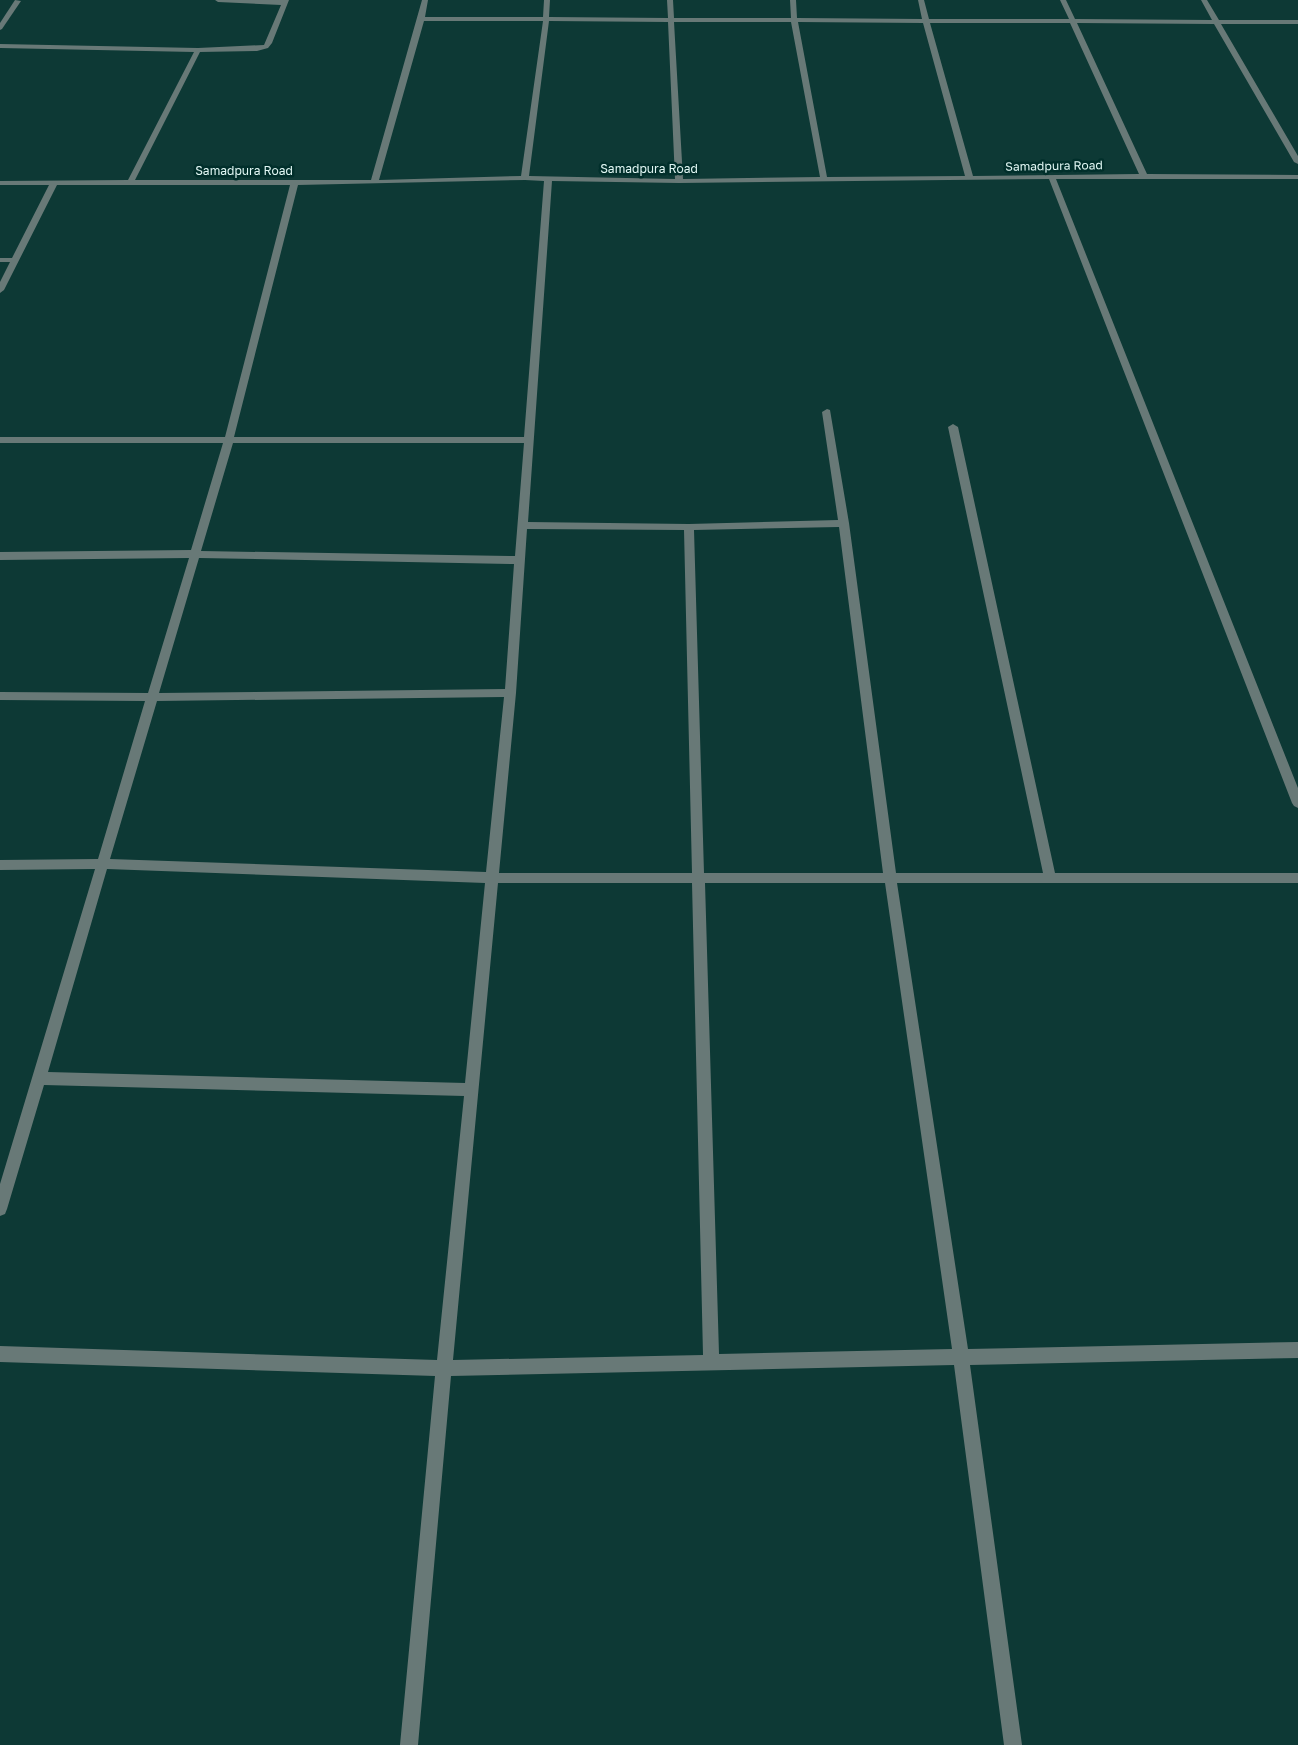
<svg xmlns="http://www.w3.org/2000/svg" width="1298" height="1745" viewBox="0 0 1298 1745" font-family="'Golos Text',sans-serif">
<rect width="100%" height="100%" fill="#0d3935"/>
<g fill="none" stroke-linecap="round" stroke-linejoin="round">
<!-- minor -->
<g fill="#687977" fill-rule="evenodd">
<path d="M 15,0 L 21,1 L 2,29 L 0,30 L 0,23 Z"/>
<path d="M 215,0 L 289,0 L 272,43 L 268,48 L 257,51 L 200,52 L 135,180 L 371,180 L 422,0 L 428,0 L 425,17 L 543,17 L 544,0 L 550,0 L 549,17 L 668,18 L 667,0 L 673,0 L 674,18 L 791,18 L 790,0 L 796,0 L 797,18 L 922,19 L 918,0 L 924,0 L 929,19 L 1069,19 L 1060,0 L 1066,0 L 1075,19 L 1212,20 L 1201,0 L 1207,0 L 1219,20 L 1298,20 L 1298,24 L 1221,24 L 1298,156 L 1298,164 L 1294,162 L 1214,24 L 1077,23 L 1147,174 L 1298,175 L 1298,179 L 1056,179 L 1298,788 L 1298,808 L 1294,806 L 1292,803 L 1049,179 L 679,183 L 552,181 L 528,522 L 689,524 L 838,520 L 822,412 L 827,409 L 830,410 L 849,523 L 896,873 L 1043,873 L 948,427 L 953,424 L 958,427 L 1055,873 L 1298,873 L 1298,883 L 897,883 L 968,1349 L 1298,1342 L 1298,1358 L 970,1365 L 1022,1745 L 1004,1745 L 954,1365 L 451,1376 L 418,1745 L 400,1745 L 435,1376 L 0,1362 L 0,1346 L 437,1360 L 464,1096 L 44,1085 L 7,1209 L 5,1214 L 0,1216 L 0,1184 L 95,869 L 0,870 L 0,860 L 98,859 L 145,701 L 0,700 L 0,692 L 148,693 L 189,558 L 0,560 L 0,552 L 191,550 L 223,443 L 0,443 L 0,437 L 225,437 L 290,185 L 57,185 L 4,290 L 0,293 L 0,282 L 10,262 L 0,262 L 0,258 L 12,258 L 49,185 L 0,185 L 0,181 L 128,180 L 194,52 L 0,48 L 0,44 L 198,48 L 264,45 L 281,5 L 218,2 ZM 424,21 L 543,21 L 521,176 L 379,180 ZM 549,21 L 668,22 L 675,179 L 529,176 ZM 674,22 L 791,22 L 820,177 L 683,179 ZM 798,22 L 923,23 L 965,176 L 827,177 ZM 930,23 L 1070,23 L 1139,174 L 973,176 ZM 525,180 L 544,181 L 524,437 L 234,437 L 298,185 ZM 233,443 L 524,443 L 515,556 L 201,551 ZM 839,527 L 883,873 L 704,873 L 694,530 ZM 527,529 L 684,530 L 692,873 L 499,873 L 516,693 ZM 199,558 L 514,564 L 505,689 L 159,693 ZM 504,697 L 486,872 L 110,859 L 157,701 ZM 107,869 L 485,883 L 465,1083 L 48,1072 ZM 498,883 L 692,883 L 703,1355 L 453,1360 ZM 705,883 L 885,883 L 952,1349 L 719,1354 Z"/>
</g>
</g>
<g text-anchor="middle" stroke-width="5" stroke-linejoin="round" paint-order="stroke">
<!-- far-street labels -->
<g font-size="12" fill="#e1f7f4" stroke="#012f2b">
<text transform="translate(1054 166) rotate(-1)" y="4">Samadpura Road</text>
<text x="649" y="173">Samadpura Road</text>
<text x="244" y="175">Samadpura Road</text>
</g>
</g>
</svg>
